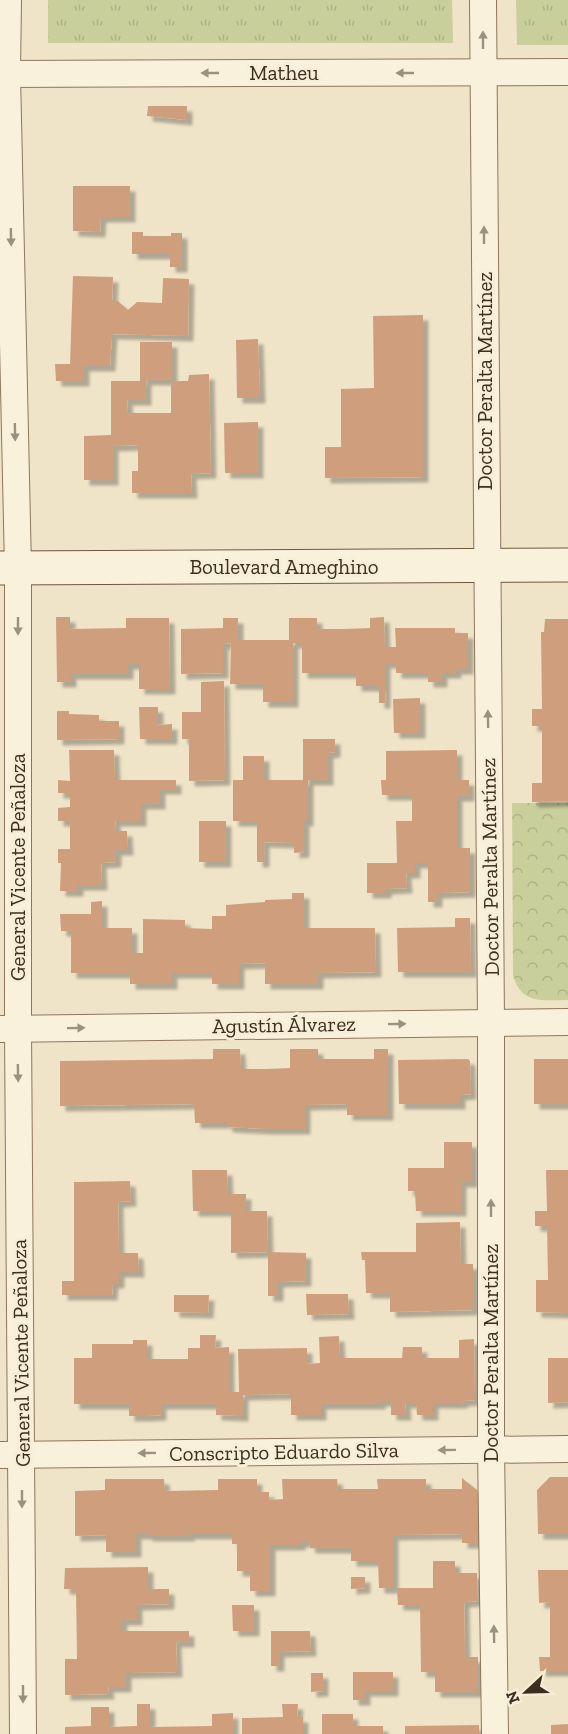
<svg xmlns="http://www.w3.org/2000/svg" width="568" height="1734" viewBox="0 0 568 1734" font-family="'Zilla Slab',serif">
<defs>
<pattern id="grass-tufts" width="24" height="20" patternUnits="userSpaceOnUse" patternTransform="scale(1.5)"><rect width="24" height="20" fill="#c9cf9b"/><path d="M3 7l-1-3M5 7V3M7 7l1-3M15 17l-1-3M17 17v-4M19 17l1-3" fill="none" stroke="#aeb285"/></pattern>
<pattern id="park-crowns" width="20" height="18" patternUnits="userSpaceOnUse" patternTransform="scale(1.5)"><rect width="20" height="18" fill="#c9cf9b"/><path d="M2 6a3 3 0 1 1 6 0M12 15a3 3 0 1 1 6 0" fill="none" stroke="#aeb285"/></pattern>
<filter id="shadow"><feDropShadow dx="5.5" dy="5.5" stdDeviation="1.5" flood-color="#0004"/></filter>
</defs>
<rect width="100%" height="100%" fill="#f0e4c8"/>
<!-- grass -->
<g fill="url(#grass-tufts)">
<path d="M 48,0 L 452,0 L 453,43 L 48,43 Z"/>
<path d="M 516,0 L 568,0 L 568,45 L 517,45 Z"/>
</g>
<!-- park -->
<path fill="url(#park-crowns)" d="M 512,803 L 568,803 L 568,1000 C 543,1000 521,1005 513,975 Z"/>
<!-- building -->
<g fill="#cf9f7d" filter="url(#shadow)">
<path d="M 148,106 L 187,106 L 187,120 L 147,116 Z"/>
<path d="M 73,186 L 130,186 L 130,217 L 101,217 L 100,232 L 73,231 Z"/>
<path d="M 132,232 L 143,232 L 143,236 L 171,236 L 171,233 L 182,233 L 182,267 L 170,267 L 170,254 L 132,254 Z"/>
<path d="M 73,276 L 113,277 L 112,301 L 118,301 L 128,310 L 137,302 L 162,303 L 163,278 L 189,279 L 188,336 L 112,334 L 110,366 L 84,366 L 84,381 L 56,381 L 55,364 L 70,364 Z"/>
<path d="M 423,315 L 423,477 L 325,478 L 325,447 L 341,447 L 341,389 L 374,388 L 373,316 Z"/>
<path d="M 258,339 L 260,398 L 237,398 L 236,340 Z"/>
<path d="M 140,342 L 172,342 L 172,380 L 146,380 L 146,400 L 127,400 L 128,413 L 171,413 L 171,381 L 188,381 L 189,375 L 209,374 L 211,473 L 191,474 L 192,493 L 132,493 L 132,471 L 138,471 L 138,445 L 113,446 L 113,480 L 84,480 L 84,436 L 111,435 L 111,381 L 140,381 Z"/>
<path d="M 258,422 L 258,473 L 225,473 L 224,423 Z"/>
<path d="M 56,617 L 70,617 L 70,629 L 126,628 L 126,618 L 169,618 L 170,689 L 139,689 L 139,664 L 128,664 L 128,674 L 71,674 L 71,682 L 57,682 Z"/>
<path d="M 384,617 L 385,647 L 396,647 L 395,628 L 455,628 L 455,633 L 468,633 L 468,669 L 456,669 L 456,673 L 442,673 L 442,682 L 428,682 L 428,673 L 396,673 L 396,663 L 385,663 L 385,703 L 379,703 L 379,686 L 356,686 L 356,673 L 302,673 L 302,643 L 293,643 L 293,702 L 263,702 L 263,684 L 230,684 L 231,643 L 223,644 L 223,673 L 181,674 L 181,629 L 223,628 L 223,618 L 238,618 L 238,640 L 289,640 L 289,618 L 317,618 L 317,629 L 344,629 L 370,628 L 370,618 Z"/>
<path d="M 545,619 L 568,619 L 568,801 L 532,802 L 532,783 L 542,783 L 542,726 L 532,726 L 532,709 L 542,709 L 541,632 L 544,632 Z"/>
<path d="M 224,681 L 225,780 L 189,781 L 189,739 L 182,739 L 182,712 L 201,712 L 201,682 Z"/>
<path d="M 420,698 L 420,733 L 394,733 L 393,699 Z"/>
<path d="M 139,707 L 158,707 L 158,725 L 172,724 L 172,739 L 140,739 Z"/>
<path d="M 57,711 L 69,711 L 69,714 L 99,715 L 99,721 L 119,721 L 119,739 L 57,740 Z"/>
<path d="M 303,739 L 335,739 L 335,752 L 328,753 L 328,780 L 308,780 L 308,821 L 304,821 L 304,852 L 294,853 L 294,843 L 264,842 L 264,862 L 257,862 L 257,821 L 233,821 L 233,780 L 243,780 L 243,756 L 264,756 L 264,780 L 303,780 Z"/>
<path d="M 69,750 L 114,750 L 115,780 L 176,780 L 176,789 L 160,789 L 160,804 L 141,804 L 141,821 L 115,821 L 116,831 L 127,831 L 128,850 L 116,850 L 116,862 L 101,863 L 102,885 L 78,885 L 78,891 L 60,891 L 61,863 L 58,863 L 58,849 L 70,849 L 70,821 L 58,821 L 58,808 L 70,807 L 70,793 L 58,793 L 58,780 L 70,781 Z"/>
<path d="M 457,750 L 457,780 L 469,780 L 469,796 L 457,796 L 457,848 L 470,848 L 470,892 L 437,893 L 437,902 L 428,902 L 428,863 L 415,863 L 415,873 L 406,873 L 407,888 L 386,889 L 386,893 L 367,893 L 367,863 L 397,863 L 396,821 L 412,821 L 412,795 L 382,795 L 381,780 L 386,780 L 386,751 Z"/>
<rect x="199" y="821" width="27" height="41"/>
<path d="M 292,893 L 304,893 L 304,928 L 375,928 L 376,972 L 318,973 L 318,984 L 265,984 L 265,963 L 239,964 L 239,984 L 212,984 L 212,973 L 172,973 L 172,984 L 130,984 L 130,973 L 71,973 L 71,931 L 61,931 L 60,914 L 91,914 L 91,902 L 102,901 L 102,928 L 132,928 L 132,953 L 143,953 L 143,919 L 185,920 L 185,928 L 212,929 L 212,916 L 226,916 L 226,905 L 265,902 L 265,900 L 292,899 Z"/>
<path d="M 455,918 L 470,918 L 471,972 L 398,972 L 397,928 L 455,927 Z"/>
<path d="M 213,1049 L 240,1049 L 241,1069 L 266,1069 L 290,1068 L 290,1049 L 318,1049 L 318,1059 L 374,1059 L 374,1049 L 388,1049 L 388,1115 L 347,1115 L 347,1104 L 305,1105 L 305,1129 L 266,1129 L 227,1127 L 227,1123 L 195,1123 L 194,1104 L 60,1106 L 60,1061 L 213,1059 Z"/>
<path d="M 468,1059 L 470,1061 L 471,1094 L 460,1095 L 460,1104 L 399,1104 L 398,1060 Z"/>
<rect x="534" y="1059" width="34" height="45"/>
<path d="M 444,1142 L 472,1142 L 472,1182 L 461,1182 L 461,1211 L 416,1211 L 415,1191 L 408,1191 L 408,1168 L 444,1168 Z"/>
<path d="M 192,1170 L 227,1170 L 228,1194 L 246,1194 L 246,1211 L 267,1211 L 268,1252 L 231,1253 L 231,1211 L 193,1211 Z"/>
<path d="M 546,1170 L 568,1170 L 568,1313 L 536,1312 L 536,1280 L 548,1280 L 547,1226 L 535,1226 L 535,1211 L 547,1211 Z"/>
<path d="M 130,1181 L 131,1201 L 118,1202 L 119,1253 L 138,1253 L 139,1272 L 119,1272 L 119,1283 L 113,1283 L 112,1295 L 62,1295 L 62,1281 L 74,1281 L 74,1182 Z"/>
<path d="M 460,1222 L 461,1264 L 473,1264 L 473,1310 L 390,1312 L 390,1293 L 366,1293 L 365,1260 L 362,1260 L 361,1252 L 416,1252 L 416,1223 Z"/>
<path d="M 268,1252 L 306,1253 L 306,1281 L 278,1282 L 278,1296 L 268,1296 Z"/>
<path d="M 306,1294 L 348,1294 L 349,1314 L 307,1315 Z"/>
<path d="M 174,1295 L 209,1295 L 208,1313 L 174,1312 Z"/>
<path d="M 200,1335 L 216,1335 L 215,1348 L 229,1347 L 229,1392 L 239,1392 L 238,1349 L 307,1348 L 307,1364 L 320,1363 L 319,1337 L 339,1336 L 340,1358 L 402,1358 L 403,1347 L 422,1347 L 422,1358 L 459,1358 L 459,1340 L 474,1339 L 475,1400 L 463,1401 L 462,1403 L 433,1403 L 433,1415 L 417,1415 L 416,1403 L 405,1403 L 406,1415 L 391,1415 L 391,1401 L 380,1401 L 380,1404 L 321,1404 L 321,1415 L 291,1415 L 291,1394 L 243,1395 L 243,1416 L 216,1415 L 216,1404 L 161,1404 L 161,1415 L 147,1416 L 129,1416 L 129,1404 L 74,1404 L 74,1358 L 92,1358 L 92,1344 L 133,1344 L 133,1340 L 147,1340 L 147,1359 L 188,1359 L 188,1348 L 200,1348 Z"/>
<path d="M 548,1358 L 568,1358 L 568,1402 L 548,1403 Z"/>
<path d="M 550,1477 L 568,1477 L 568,1534 L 538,1534 L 537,1490 Z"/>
<path d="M 462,1478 L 477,1490 L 477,1543 L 462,1543 L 462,1534 L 393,1535 L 393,1588 L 379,1588 L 378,1561 L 351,1561 L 351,1548 L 310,1548 L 309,1542 L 300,1542 L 300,1545 L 270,1545 L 270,1591 L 250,1591 L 250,1571 L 237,1571 L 237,1544 L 232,1544 L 232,1534 L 189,1534 L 189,1536 L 147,1536 L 147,1534 L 136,1534 L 136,1552 L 106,1552 L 106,1535 L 75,1536 L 75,1491 L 105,1490 L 105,1479 L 164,1479 L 165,1491 L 218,1490 L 218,1479 L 257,1479 L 257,1492 L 269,1492 L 269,1500 L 283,1499 L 282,1479 L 337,1479 L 338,1489 L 378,1489 L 377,1479 L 426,1479 L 426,1489 L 462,1489 Z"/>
<path d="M 433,1561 L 455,1561 L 455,1573 L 477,1573 L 478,1601 L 464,1602 L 465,1657 L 478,1657 L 478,1692 L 435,1692 L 435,1672 L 421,1672 L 420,1605 L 398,1605 L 397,1588 L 433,1588 Z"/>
<path d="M 148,1567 L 148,1589 L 169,1589 L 169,1604 L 137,1605 L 137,1620 L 122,1620 L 122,1631 L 189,1631 L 189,1642 L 176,1642 L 177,1672 L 126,1673 L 126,1687 L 108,1687 L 109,1694 L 65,1695 L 65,1659 L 77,1659 L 76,1589 L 64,1589 L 65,1568 Z"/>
<path d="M 538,1570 L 568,1570 L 568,1671 L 540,1671 L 539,1657 L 550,1657 L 550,1602 L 539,1603 Z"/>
<path d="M 351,1577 L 365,1577 L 365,1588 L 351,1589 Z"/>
<path d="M 232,1605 L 254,1605 L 254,1631 L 233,1631 Z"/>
<path d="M 271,1631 L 310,1631 L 311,1651 L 279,1652 L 279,1666 L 271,1666 Z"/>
<path d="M 353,1672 L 393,1672 L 393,1691 L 365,1691 L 365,1700 L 353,1700 Z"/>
<path d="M 311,1673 L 323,1673 L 323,1691 L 311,1692 Z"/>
<path d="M 137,1704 L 150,1704 L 150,1727 L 212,1726 L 212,1714 L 233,1713 L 233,1734 L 65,1734 L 65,1727 L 91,1726 L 91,1707 L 109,1707 L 109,1727 L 137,1726 Z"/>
<path d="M 282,1704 L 298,1704 L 297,1717 L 303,1717 L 303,1734 L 242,1734 L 242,1718 L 283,1717 Z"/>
<path d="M 322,1714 L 353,1714 L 353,1726 L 383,1726 L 383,1734 L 322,1734 Z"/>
<path d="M 568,1724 L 568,1734 L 551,1734 L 551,1725 Z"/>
<path d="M 479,1725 L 479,1734 L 405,1734 L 405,1726 Z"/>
</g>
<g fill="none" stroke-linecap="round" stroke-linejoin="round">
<defs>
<g id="street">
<path d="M 8,0 L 7,74 L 18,568 L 18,1029 L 23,1734"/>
<path d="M 483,0 L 491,1023 L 491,1449 L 495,1734"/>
<path d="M 0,74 L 568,72"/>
<path d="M 1,1029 L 568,1022"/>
<path d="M 0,1455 L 568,1449"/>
</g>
<path id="secondary" d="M 0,568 L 568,565"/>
</defs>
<!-- street casing -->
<use href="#street" stroke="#8d765c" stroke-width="28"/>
<!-- secondary casing -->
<use href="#secondary" stroke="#6f573f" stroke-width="35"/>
<!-- street -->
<use href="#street" stroke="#faf1dc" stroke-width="26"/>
<!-- secondary -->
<use href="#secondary" stroke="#faf1dc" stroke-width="33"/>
</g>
<!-- one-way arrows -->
<defs><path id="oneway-solid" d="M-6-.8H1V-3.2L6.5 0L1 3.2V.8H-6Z" transform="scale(1.5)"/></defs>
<g fill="#9c907e">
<use href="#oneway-solid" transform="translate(483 40) rotate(-90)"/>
<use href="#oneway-solid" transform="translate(210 73) rotate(180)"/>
<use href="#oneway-solid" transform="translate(405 73) rotate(180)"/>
<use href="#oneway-solid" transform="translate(484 235) rotate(-90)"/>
<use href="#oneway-solid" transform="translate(11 237) rotate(89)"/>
<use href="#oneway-solid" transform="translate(15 432) rotate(89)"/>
<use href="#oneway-solid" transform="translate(18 626) rotate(90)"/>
<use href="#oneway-solid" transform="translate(488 719) rotate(-91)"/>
<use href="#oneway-solid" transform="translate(397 1024) rotate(-1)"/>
<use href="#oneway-solid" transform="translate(76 1028) rotate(-1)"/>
<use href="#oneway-solid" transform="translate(18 1073) rotate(89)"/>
<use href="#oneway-solid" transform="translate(491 1208) rotate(-90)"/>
<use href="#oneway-solid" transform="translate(447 1450) rotate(179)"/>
<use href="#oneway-solid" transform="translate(147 1453) rotate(179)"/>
<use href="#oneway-solid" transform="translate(22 1499) rotate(90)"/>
<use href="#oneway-solid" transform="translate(494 1634) rotate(-91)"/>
<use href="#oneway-solid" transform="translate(23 1694) rotate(90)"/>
</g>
<g text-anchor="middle" stroke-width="6" stroke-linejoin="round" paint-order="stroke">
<!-- street labels -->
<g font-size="21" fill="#3d2e20" stroke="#f7eed8">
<text x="284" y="80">Matheu</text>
<text transform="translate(485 381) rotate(-90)" y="7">Doctor Peralta Martínez</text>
<text x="284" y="574">Boulevard Ameghino</text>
<text transform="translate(18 867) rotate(-90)" y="7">General Vicente Peñaloza</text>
<text transform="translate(490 867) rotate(-91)" y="7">Doctor Peralta Martínez</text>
<text transform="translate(284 1025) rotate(-1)" y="7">Agustín Álvarez</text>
<text transform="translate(21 1353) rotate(-91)" y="7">General Vicente Peñaloza</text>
<text transform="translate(491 1353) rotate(-90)" y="7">Doctor Peralta Martínez</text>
<text transform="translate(284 1452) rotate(-1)" y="7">Conscripto Eduardo Silva</text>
</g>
</g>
<!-- north arrow -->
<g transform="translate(526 1692) rotate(248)" stroke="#f7eed8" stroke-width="4.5" paint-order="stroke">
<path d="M0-4.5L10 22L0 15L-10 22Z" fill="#3d2e20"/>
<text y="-9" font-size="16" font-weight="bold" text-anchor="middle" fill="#3d2e20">N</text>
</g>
</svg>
